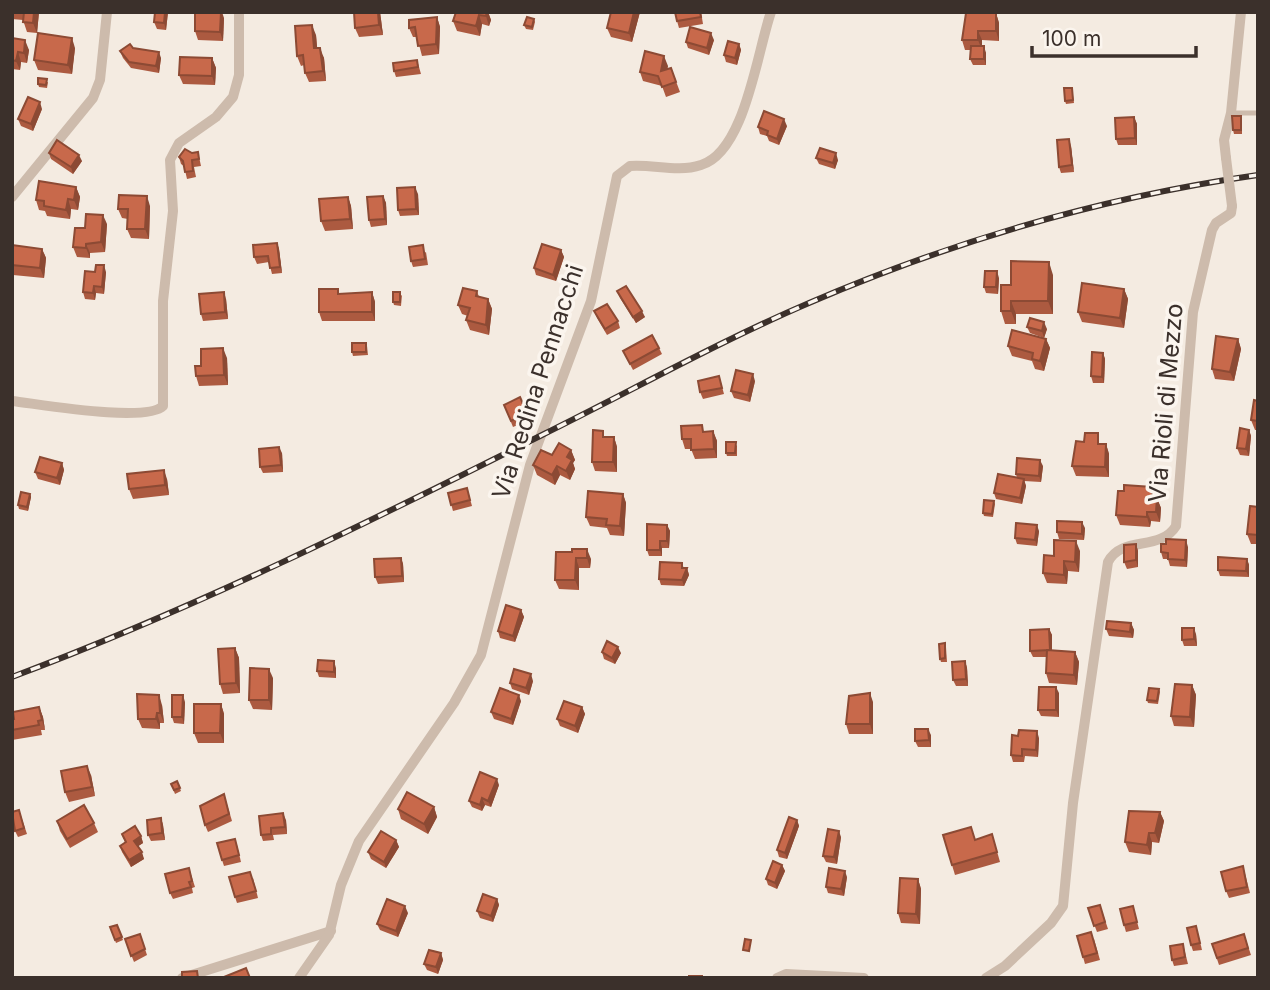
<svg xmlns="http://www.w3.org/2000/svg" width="1270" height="990" viewBox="0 0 1270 990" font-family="Inter,sans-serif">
<rect width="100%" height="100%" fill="#f4ebe1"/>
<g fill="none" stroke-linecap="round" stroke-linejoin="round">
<!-- service -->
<path stroke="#cdbbac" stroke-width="5" d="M 1231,113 L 1258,113"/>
<!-- minor -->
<g stroke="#cdbbac" stroke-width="10">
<path d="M 1226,158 L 1224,140 L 1231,113 L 1241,12"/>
<path d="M 12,197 L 93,98 L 100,80 L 107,12"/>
<path d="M 12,401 C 39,404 146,423 163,406 L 163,301 L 173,211 L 170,160 L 179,143 L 216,117 L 233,97 L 239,75 L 239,12"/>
<path d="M 182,978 L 331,931"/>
<path d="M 299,978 L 329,935 L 341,885 L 359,841 L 454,703 L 481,655 L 530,465 L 591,301 L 617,176 L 630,166 C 654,164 677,173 701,165 C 745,152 757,52 771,12"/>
<path d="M 777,978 L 786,974 L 864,978"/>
<path d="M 986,978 L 1005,966 L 1051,923 L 1063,906 L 1073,803 L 1108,562 C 1122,535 1160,552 1176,526 L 1193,312 L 1212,230 L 1216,223 L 1231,213 L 1232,206"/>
</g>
<defs>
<path id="rail" d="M 12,677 C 194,609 369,522 542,435 C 631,391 718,342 809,303 C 953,241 1103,197 1258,175"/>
</defs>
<!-- rail casing -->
<use href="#rail" stroke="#3b302b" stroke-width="6"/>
<!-- rail -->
<use href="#rail" stroke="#fbf5ee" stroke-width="3.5" stroke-dasharray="10" stroke-linecap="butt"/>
<!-- minor-bridge -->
<path stroke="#cdbbac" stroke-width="10" d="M 1226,158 L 1232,206"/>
</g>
<!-- wall -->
<g fill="#ac5a40">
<path d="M 12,12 L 39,12 L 37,33 L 27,32 L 23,20 L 12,19 Z"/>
<path d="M 155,12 L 168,12 L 166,30 L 157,29 L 154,22 Z"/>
<path d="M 380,12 L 383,35 L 359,37 L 355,28 Z"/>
<path d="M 488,12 L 491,20 L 489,26 L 482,24 L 480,36 L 457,31 L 453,21 Z"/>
<path d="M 640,12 L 632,42 L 611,37 L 607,28 Z"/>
<path d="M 701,12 L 703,24 L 679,28 L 677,21 Z"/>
<path d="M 996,13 L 999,23 L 999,41 L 982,40 L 982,46 L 986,53 L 986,65 L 973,65 L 970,59 L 971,50 L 965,50 L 962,40 Z"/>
<path d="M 437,17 L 440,27 L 439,54 L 422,56 L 417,37 L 413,37 L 409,28 Z"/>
<path d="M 224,18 L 223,41 L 198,40 L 195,31 Z"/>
<path d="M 534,19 L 535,22 L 533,30 L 526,29 L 524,25 Z"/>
<path d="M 316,35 L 317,48 L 324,58 L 326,81 L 309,82 L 305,73 L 304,65 L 301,66 L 297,56 Z"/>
<path d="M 12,38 L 29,50 L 27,63 L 21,62 L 20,70 L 12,69 Z"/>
<path d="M 714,40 L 709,55 L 688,48 L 686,42 Z"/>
<path d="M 739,44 L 741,50 L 737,65 L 726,62 L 724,55 Z"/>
<path d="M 75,48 L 72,74 L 38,70 L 34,60 Z"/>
<path d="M 133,48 L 161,58 L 159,73 L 131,68 L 123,58 L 120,51 Z"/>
<path d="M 212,58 L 216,68 L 215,85 L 183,84 L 179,75 Z"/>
<path d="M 417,60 L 421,74 L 396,77 L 394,71 Z"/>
<path d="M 668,66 L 667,69 L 671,68 L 680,92 L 666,97 L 662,86 L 643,81 L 640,72 Z"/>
<path d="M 48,82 L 47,88 L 39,87 L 38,84 Z"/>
<path d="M 1072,88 L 1074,103 L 1066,104 L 1065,101 Z"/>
<path d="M 42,109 L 33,131 L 21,126 L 18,119 Z"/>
<path d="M 1134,117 L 1137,124 L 1137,145 L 1118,145 L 1116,139 Z"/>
<path d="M 1242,120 L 1242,134 L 1234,134 L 1233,130 Z"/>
<path d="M 787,126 L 779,145 L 769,141 L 767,136 L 760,134 L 758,127 Z"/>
<path d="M 1071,146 L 1074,172 L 1061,173 L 1059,167 Z"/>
<path d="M 198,152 L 201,166 L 194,167 L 196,177 L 187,179 L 184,166 L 181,164 L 179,157 Z"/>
<path d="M 49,153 L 82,161 L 73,174 L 51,159 Z"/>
<path d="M 816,158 L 838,160 L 835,169 L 819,164 Z"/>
<path d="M 76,187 L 80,197 L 78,210 L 71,209 L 70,219 L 47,216 L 45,211 L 39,210 L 36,200 Z"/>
<path d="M 418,194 L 419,215 L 400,216 L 398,210 Z"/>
<path d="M 383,196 L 386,203 L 387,225 L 371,227 L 369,220 Z"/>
<path d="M 348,197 L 351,206 L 353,229 L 325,231 L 321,221 Z"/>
<path d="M 150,206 L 149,239 L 131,238 L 127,229 L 128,219 L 122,218 L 118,209 Z"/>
<path d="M 107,224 L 105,252 L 90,253 L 90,258 L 77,257 L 73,247 L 85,228 Z"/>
<path d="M 277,243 L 279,249 L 282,273 L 272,274 L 269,262 L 257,264 L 254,257 Z"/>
<path d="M 12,245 L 42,249 L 46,258 L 44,278 L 13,275 Z"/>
<path d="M 561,250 L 564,257 L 556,281 L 536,275 L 534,268 Z"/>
<path d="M 426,252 L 428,265 L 413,267 L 411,261 Z"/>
<path d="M 95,272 L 106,272 L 104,294 L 96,293 L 95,300 L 85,299 L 83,292 Z"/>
<path d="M 1053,275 L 1053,314 L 1016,314 L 1016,324 L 1005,324 L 1001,311 L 1011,285 Z"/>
<path d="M 999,278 L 998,294 L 986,293 L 984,287 Z"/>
<path d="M 338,289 L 339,294 L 372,292 L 375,302 L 375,321 L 322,321 L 319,312 Z"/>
<path d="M 1124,289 L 1128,299 L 1124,328 L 1082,322 L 1078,312 Z"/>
<path d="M 477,291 L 479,297 L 488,299 L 492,309 L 489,335 L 470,330 L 466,320 L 468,316 L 462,314 L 458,305 Z"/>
<path d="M 617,291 L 645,317 L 636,323 L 620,298 Z"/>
<path d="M 402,295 L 401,306 L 394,305 L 393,302 Z"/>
<path d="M 226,299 L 228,319 L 203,321 L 201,314 Z"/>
<path d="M 594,311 L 618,321 L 620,328 L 607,335 L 597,318 Z"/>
<path d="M 1027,327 L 1047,329 L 1044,338 L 1030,333 Z"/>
<path d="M 1046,339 L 1050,348 L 1044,371 L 1035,369 L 1032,361 L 1012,356 L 1008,346 Z"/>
<path d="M 1238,339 L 1241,349 L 1234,381 L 1215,379 L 1212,369 Z"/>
<path d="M 367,346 L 368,355 L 353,356 L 352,352 Z"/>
<path d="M 659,348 L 662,354 L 633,370 L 623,351 Z"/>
<path d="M 1103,353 L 1105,359 L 1104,383 L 1093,383 L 1091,376 Z"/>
<path d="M 227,358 L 228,385 L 199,386 L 196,376 L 201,366 Z"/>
<path d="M 755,381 L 750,402 L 734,398 L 731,391 Z"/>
<path d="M 721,383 L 724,394 L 703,399 L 700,392 Z"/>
<path d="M 1258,401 L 1258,430 L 1255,430 L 1251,420 Z"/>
<path d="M 504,405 L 527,413 L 530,420 L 513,427 Z"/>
<path d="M 1249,430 L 1251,436 L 1249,456 L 1240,455 L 1237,448 Z"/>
<path d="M 713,431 L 717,441 L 717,458 L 695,459 L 691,449 L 685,449 L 682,439 L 705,432 Z"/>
<path d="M 605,437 L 614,437 L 617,447 L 617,472 L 595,471 L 592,462 Z"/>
<path d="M 1102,444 L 1106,444 L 1109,454 L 1109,477 L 1076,476 L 1072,466 Z"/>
<path d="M 737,445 L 737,456 L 727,456 L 726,453 Z"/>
<path d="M 571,450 L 575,460 L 573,463 L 575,469 L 570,480 L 560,475 L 555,485 L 537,475 L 533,465 L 552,455 Z"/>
<path d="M 282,453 L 283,472 L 263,473 L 260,467 Z"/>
<path d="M 62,463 L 64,470 L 60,485 L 38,479 L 35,472 Z"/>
<path d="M 1043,466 L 1041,482 L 1024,481 L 1026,486 L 1022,504 L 996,499 L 994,493 L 1017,478 L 1016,474 Z"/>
<path d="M 167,479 L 169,495 L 133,499 L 129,489 Z"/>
<path d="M 1152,487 L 1161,508 L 1160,522 L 1151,521 L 1150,527 L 1120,525 L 1116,515 L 1124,491 Z"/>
<path d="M 467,488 L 472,506 L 453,511 L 448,493 Z"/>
<path d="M 30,494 L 31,497 L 28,511 L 19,509 L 18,505 Z"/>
<path d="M 623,494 L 626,503 L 624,536 L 610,535 L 607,528 L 590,526 L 586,517 Z"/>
<path d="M 994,501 L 995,504 L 993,517 L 984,516 L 983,513 Z"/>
<path d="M 1258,507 L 1258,544 L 1251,544 L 1247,534 Z"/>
<path d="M 667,525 L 670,531 L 669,548 L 662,548 L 662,556 L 649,556 L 647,550 Z"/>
<path d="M 1085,528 L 1084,540 L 1059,539 L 1057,532 Z"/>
<path d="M 1039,531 L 1037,546 L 1017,544 L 1015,538 Z"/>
<path d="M 1136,544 L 1138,551 L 1138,567 L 1127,569 L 1124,562 Z"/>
<path d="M 1188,547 L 1187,567 L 1170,566 L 1168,559 L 1163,559 L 1161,552 Z"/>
<path d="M 1080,551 L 1079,572 L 1068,571 L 1067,584 L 1047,583 L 1043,573 L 1054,556 Z"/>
<path d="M 556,552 L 591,559 L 590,568 L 579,568 L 579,590 L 559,589 L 555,580 Z"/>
<path d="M 401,558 L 403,564 L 404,582 L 378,584 L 375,577 Z"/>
<path d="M 1247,559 L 1249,565 L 1249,577 L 1220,576 L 1218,570 Z"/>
<path d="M 684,568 L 687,568 L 689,575 L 684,586 L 661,585 L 659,579 Z"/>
<path d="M 521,610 L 524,617 L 515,642 L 500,638 L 498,631 Z"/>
<path d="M 1131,623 L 1134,630 L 1133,638 L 1109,636 L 1106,629 Z"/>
<path d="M 1049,629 L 1052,635 L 1052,650 L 1075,652 L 1079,662 L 1077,685 L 1049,683 L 1046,673 L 1047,657 L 1033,657 L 1030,651 Z"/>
<path d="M 1196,634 L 1197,646 L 1184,646 L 1182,640 Z"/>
<path d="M 946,647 L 947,662 L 941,662 L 940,659 Z"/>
<path d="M 235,648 L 239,658 L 240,693 L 223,694 L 220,684 Z"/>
<path d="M 602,652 L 621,653 L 615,664 L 604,659 Z"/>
<path d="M 965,661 L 967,668 L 968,686 L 956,686 L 953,680 Z"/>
<path d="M 336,668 L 336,678 L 319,677 L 317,671 Z"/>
<path d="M 273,678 L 272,710 L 253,709 L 249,700 Z"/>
<path d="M 533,681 L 529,695 L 512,689 L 510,683 Z"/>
<path d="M 1192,685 L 1196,695 L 1194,727 L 1174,726 L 1171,716 Z"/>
<path d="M 1159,689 L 1160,692 L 1158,704 L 1148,703 L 1147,700 Z"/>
<path d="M 1059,693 L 1059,717 L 1041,716 L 1038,710 Z"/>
<path d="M 521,701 L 513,725 L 494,719 L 491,712 Z"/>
<path d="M 185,702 L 184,724 L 174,723 L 172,717 Z"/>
<path d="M 873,702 L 873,734 L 849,734 L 846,724 Z"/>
<path d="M 221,704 L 224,714 L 224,743 L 198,743 L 194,733 Z"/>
<path d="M 162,705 L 164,723 L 160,723 L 160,729 L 142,728 L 138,719 Z"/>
<path d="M 39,707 L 43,717 L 45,730 L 41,730 L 42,735 L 12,740 L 12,719 Z"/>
<path d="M 582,707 L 585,714 L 578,733 L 560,726 L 557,719 Z"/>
<path d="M 931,735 L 931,747 L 918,747 L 915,741 Z"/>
<path d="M 1039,738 L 1038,757 L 1025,756 L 1024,762 L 1013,762 L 1011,755 Z"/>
<path d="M 91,775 L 95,796 L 69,802 L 65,792 Z"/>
<path d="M 177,781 L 181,791 L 175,794 L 171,784 Z"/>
<path d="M 499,785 L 491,807 L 485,805 L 482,811 L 472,807 L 469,801 Z"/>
<path d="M 224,794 L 232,821 L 208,832 L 205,825 Z"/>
<path d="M 434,807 L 437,817 L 428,834 L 401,819 L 398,809 Z"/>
<path d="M 19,810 L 27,834 L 18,837 L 15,831 Z"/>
<path d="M 1160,812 L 1164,821 L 1159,843 L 1152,842 L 1151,855 L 1129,852 L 1125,842 Z"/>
<path d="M 161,818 L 163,825 L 165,840 L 151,841 L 148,835 Z"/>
<path d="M 286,820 L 287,834 L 273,835 L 274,840 L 263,841 L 261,835 Z"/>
<path d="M 797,820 L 799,826 L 787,859 L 779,857 L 777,850 Z"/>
<path d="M 57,821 L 94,823 L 98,832 L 70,848 L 60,831 Z"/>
<path d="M 122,834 L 141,836 L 143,843 L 138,846 L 144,859 L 131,867 L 122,852 L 120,846 L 125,842 Z"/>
<path d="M 841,837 L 837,864 L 826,862 L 823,856 Z"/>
<path d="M 975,839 L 995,844 L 1000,862 L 955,875 L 952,865 Z"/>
<path d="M 396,840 L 399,847 L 386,868 L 371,859 L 368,852 Z"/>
<path d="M 237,845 L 241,862 L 224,866 L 222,860 Z"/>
<path d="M 782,865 L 785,871 L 777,889 L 768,885 L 766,879 Z"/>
<path d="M 1243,866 L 1250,893 L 1229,898 L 1226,891 Z"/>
<path d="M 189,868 L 195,887 L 192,888 L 193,893 L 173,899 L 170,893 Z"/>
<path d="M 847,877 L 844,896 L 828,893 L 826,887 Z"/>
<path d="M 253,878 L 258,898 L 237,903 L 235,897 Z"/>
<path d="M 918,879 L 921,889 L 920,924 L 901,923 L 898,913 Z"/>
<path d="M 497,899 L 499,905 L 493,922 L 480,918 L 477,911 Z"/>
<path d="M 1100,905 L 1108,929 L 1097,932 L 1088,908 Z"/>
<path d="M 1133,906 L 1139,929 L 1126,932 L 1124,925 Z"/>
<path d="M 408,913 L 398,937 L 380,930 L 377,924 Z"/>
<path d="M 117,925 L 123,940 L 116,943 L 110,927 Z"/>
<path d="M 1198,933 L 1202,950 L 1193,951 L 1191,945 Z"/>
<path d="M 140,934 L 147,955 L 134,962 L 125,939 Z"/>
<path d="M 1244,934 L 1251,955 L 1219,965 L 1212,944 Z"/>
<path d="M 1094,939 L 1100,960 L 1085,964 L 1083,957 Z"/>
<path d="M 1183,944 L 1188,964 L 1174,966 L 1172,960 Z"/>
<path d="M 441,953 L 443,960 L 438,974 L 427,970 L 424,964 Z"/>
</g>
<!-- shaded-wall -->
<g fill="#8c4a34">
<path d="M 34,12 L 39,12 L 37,33 L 33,23 Z"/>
<path d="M 165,12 L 168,12 L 166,30 L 164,23 Z"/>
<path d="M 221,12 L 222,12 L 224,18 L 223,41 L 220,32 Z"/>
<path d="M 378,12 L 380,12 L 383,35 L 379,25 Z"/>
<path d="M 487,12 L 488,12 L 491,20 L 489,26 L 486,16 Z"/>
<path d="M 634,12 L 640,12 L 632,42 L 629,33 Z"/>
<path d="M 996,13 L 999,23 L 999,41 L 996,31 Z"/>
<path d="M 479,15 L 482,24 L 480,36 L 476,26 Z"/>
<path d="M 437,17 L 440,27 L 439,54 L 436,44 Z"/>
<path d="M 312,25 L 316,35 L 318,58 L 314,48 Z"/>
<path d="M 978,31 L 982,40 L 982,50 L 978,40 Z"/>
<path d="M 711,33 L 714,40 L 709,55 L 707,48 Z"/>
<path d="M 72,38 L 75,48 L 72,74 L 68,65 Z"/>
<path d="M 25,40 L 29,50 L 27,63 L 24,53 Z"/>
<path d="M 739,44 L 741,50 L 737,65 L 735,58 Z"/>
<path d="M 984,46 L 986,53 L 986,65 L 984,59 Z"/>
<path d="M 320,48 L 324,58 L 326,81 L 323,71 Z"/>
<path d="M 18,52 L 21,62 L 20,70 L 16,61 Z"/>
<path d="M 159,52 L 161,58 L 159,73 L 156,66 Z"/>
<path d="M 664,56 L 668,66 L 664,81 L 661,71 Z"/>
<path d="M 212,58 L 216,68 L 215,85 L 212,76 Z"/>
<path d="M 40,102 L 42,109 L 33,131 L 31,124 Z"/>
<path d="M 1134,117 L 1137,124 L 1137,145 L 1135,138 Z"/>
<path d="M 784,119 L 787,126 L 779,145 L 777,139 Z"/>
<path d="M 1069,139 L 1071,146 L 1074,172 L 1072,165 Z"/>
<path d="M 836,153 L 838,160 L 835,169 L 833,163 Z"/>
<path d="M 79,155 L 82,161 L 73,174 L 71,167 Z"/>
<path d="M 76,187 L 80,197 L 78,210 L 74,200 Z"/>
<path d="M 415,187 L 418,194 L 419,215 L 416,209 Z"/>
<path d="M 147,196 L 150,206 L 149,239 L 145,229 Z"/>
<path d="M 383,196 L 386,203 L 387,225 L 385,219 Z"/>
<path d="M 348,197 L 351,206 L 353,229 L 350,219 Z"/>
<path d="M 68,199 L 71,209 L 70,219 L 66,210 Z"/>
<path d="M 103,215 L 107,224 L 105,252 L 101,242 Z"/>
<path d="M 277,243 L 279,249 L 282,273 L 280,267 Z"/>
<path d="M 86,244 L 90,253 L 90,258 L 86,248 Z"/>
<path d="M 42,249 L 46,258 L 44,278 L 40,268 Z"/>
<path d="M 561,250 L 564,257 L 556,281 L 553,275 Z"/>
<path d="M 1049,262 L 1053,275 L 1053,314 L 1048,301 Z"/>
<path d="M 104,265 L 106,272 L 104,294 L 102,287 Z"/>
<path d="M 997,271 L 999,278 L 998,294 L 996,287 Z"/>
<path d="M 94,286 L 96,293 L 95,300 L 93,293 Z"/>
<path d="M 1124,289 L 1128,299 L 1124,328 L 1120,318 Z"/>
<path d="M 224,292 L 226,299 L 228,319 L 225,312 Z"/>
<path d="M 372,292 L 375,302 L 375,321 L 372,312 Z"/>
<path d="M 488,299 L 492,309 L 489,335 L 486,325 Z"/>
<path d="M 1011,301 L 1016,314 L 1016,324 L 1011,311 Z"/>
<path d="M 642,311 L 645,317 L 636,323 L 633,317 Z"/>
<path d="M 1044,322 L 1047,329 L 1044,338 L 1042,331 Z"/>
<path d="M 1046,339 L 1050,348 L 1044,371 L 1040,361 Z"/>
<path d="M 1238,339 L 1241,349 L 1234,381 L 1230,372 Z"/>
<path d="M 223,348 L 227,358 L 228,385 L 224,375 Z"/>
<path d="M 1103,353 L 1105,359 L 1104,383 L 1102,377 Z"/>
<path d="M 753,374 L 755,381 L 750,402 L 748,395 Z"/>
<path d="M 1249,430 L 1251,436 L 1249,456 L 1246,449 Z"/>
<path d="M 713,431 L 717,441 L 717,458 L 714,449 Z"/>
<path d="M 614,437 L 617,447 L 617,472 L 613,462 Z"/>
<path d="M 1106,444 L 1109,454 L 1109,477 L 1105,467 Z"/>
<path d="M 279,447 L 282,453 L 283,472 L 281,465 Z"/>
<path d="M 571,450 L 575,460 L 573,463 L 575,469 L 570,480 L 566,471 L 567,457 Z"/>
<path d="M 1040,460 L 1043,466 L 1041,482 L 1039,476 Z"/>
<path d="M 62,463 L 64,470 L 60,485 L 57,478 Z"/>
<path d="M 557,466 L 560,475 L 555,485 L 552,475 Z"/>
<path d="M 164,470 L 167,479 L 169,495 L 165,485 Z"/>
<path d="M 1024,479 L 1026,486 L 1022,504 L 1020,498 Z"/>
<path d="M 1152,487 L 1156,497 L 1155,508 L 1152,498 Z"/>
<path d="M 30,494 L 31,497 L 28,511 L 27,507 Z"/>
<path d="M 623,494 L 626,503 L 624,536 L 620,526 Z"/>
<path d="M 1157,498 L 1161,508 L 1160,522 L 1156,512 Z"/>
<path d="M 1147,512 L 1151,521 L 1150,527 L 1147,517 Z"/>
<path d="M 1082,522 L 1085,528 L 1084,540 L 1082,534 Z"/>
<path d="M 667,525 L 670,531 L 669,548 L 667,541 Z"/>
<path d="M 1037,525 L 1039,531 L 1037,546 L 1035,540 Z"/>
<path d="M 1186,540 L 1188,547 L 1187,567 L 1185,560 Z"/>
<path d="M 660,541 L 662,548 L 662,556 L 660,550 Z"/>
<path d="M 1076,541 L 1080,551 L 1079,572 L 1075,562 Z"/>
<path d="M 1136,544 L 1138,551 L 1138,567 L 1136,560 Z"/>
<path d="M 587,549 L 591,559 L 590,568 L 587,558 Z"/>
<path d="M 401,558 L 403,564 L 404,582 L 402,576 Z"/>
<path d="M 576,558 L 579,568 L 579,590 L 575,580 Z"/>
<path d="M 1247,559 L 1249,565 L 1249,577 L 1246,571 Z"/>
<path d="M 1064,561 L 1068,571 L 1067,584 L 1064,575 Z"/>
<path d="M 682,563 L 684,569 L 687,568 L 689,575 L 684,586 L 682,580 Z"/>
<path d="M 521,610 L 524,617 L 515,642 L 513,636 Z"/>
<path d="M 1131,623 L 1134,630 L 1133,638 L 1130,632 Z"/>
<path d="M 1194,628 L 1196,634 L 1197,646 L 1194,639 Z"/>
<path d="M 1049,629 L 1052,635 L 1052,657 L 1050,650 Z"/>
<path d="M 618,647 L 621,653 L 615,664 L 612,658 Z"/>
<path d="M 235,648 L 239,658 L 240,693 L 236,683 Z"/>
<path d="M 1075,652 L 1079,662 L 1077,685 L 1074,675 Z"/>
<path d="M 334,661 L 336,668 L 336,678 L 334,672 Z"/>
<path d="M 965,661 L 967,668 L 968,686 L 966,679 Z"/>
<path d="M 269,669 L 273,678 L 272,710 L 269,700 Z"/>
<path d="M 531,674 L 533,681 L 529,695 L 526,688 Z"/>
<path d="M 1192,685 L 1196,695 L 1194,727 L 1190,717 Z"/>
<path d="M 1056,687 L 1059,693 L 1059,717 L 1056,710 Z"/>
<path d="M 870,693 L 873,702 L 873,734 L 870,724 Z"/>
<path d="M 159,695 L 162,705 L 164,723 L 160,713 Z"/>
<path d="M 183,695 L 185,702 L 184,724 L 182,717 Z"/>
<path d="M 519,695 L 521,701 L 513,725 L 511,719 Z"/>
<path d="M 221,704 L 224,714 L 224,743 L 220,733 Z"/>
<path d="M 39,707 L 43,717 L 45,730 L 42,720 Z"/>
<path d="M 582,707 L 585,714 L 578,733 L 575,726 Z"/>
<path d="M 157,713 L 160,723 L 160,729 L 156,719 Z"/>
<path d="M 928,729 L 931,735 L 931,747 L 929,740 Z"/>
<path d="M 1037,731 L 1039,738 L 1038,757 L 1036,750 Z"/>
<path d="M 87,766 L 91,775 L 95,796 L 92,787 Z"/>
<path d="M 497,779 L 499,785 L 491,807 L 488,801 Z"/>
<path d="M 482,798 L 485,805 L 482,811 L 480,805 Z"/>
<path d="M 434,807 L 437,817 L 428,834 L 424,824 Z"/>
<path d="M 1160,812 L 1164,821 L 1159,843 L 1155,833 Z"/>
<path d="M 283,813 L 286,820 L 287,834 L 285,827 Z"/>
<path d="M 161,818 L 163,825 L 165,840 L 162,833 Z"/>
<path d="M 797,820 L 799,826 L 787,859 L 785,853 Z"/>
<path d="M 839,831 L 841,837 L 837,864 L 834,857 Z"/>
<path d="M 1149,833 L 1152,842 L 1151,855 L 1147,845 Z"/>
<path d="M 141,836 L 143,843 L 137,847 L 134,841 Z"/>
<path d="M 396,840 L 399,847 L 386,868 L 384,862 Z"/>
<path d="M 142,852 L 144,859 L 131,867 L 129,860 Z"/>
<path d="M 782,865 L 785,871 L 777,889 L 775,883 Z"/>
<path d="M 845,871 L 847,877 L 844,896 L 841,889 Z"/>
<path d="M 918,879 L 921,889 L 920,924 L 916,914 Z"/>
<path d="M 497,899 L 499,905 L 493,922 L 491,916 Z"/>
<path d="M 405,906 L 408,913 L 398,937 L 396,931 Z"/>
<path d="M 441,953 L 443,960 L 438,974 L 436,967 Z"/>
</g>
<!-- building -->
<g fill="#c8694b" stroke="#8c4a34" stroke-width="2">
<path d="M 24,12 L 34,12 L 33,23 L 23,22 Z"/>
<path d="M 155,12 L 165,12 L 164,23 L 154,22 Z"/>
<path d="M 195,12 L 221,12 L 220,32 L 195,31 Z"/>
<path d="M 354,12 L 378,12 L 379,25 L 355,28 Z"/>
<path d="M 456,12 L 487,12 L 486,16 L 479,15 L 476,26 L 453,21 Z"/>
<path d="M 611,12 L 634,12 L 629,33 L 607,28 Z"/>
<path d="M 675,12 L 700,12 L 701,17 L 677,21 Z"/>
<path d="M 966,13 L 996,13 L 996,31 L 978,31 L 978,40 L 962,40 Z"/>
<path d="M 437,17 L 436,44 L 418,46 L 415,27 L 409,28 L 409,20 Z"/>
<path d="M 527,17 L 534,19 L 532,27 L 524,25 Z"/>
<path d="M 312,25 L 314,48 L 320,48 L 323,71 L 305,73 L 303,55 L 297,56 L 295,26 Z"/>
<path d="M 690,27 L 711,33 L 707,48 L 686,42 Z"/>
<path d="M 38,33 L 72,38 L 68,65 L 34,60 Z"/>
<path d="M 12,38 L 25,40 L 24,53 L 18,52 L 16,61 L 12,60 Z"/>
<path d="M 728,41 L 739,44 L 735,58 L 724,55 Z"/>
<path d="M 130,44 L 133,48 L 159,52 L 156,66 L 129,62 L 120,51 Z"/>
<path d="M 971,46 L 984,46 L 984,59 L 970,59 Z"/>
<path d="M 645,51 L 664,56 L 661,71 L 671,68 L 676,82 L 662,87 L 658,76 L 640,72 Z"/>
<path d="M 180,57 L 212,58 L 212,76 L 179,75 Z"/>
<path d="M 417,60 L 418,67 L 394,71 L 393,63 Z"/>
<path d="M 38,78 L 47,79 L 46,85 L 38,84 Z"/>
<path d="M 1064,88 L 1072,88 L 1073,100 L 1065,101 Z"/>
<path d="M 28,97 L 40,102 L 31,124 L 18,119 Z"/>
<path d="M 764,111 L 784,119 L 777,139 L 767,135 L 768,131 L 758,127 Z"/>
<path d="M 1232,116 L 1241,116 L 1241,130 L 1233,130 Z"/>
<path d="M 1134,117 L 1135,138 L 1116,139 L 1115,118 Z"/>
<path d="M 1069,139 L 1072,165 L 1059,167 L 1057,140 Z"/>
<path d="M 57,140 L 79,155 L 71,167 L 49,153 Z"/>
<path d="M 820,148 L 836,153 L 833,163 L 816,158 Z"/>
<path d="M 185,149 L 192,153 L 198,152 L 199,159 L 192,160 L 193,171 L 185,172 L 183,161 L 179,157 Z"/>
<path d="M 39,181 L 76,187 L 74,200 L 68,199 L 66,210 L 44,206 L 44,201 L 36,200 Z"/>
<path d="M 415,187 L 416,209 L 398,210 L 397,188 Z"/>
<path d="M 119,195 L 147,196 L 145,229 L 127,229 L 128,209 L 118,209 Z"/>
<path d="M 383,196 L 385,219 L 369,220 L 367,197 Z"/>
<path d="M 348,197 L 350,219 L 321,221 L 319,199 Z"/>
<path d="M 86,214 L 103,215 L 101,242 L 86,244 L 86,248 L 73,247 L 75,228 L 85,228 Z"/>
<path d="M 277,243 L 280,267 L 270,268 L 268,256 L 254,257 L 253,245 Z"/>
<path d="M 542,244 L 561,250 L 553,275 L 534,268 Z"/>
<path d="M 12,245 L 42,249 L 40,268 L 12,265 Z"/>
<path d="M 423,245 L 425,259 L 411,261 L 409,247 Z"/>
<path d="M 1011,261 L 1049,262 L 1048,301 L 1011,301 L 1011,311 L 1001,311 L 1001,285 L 1011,285 Z"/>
<path d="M 96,265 L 104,265 L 102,287 L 94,286 L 93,293 L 83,292 L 85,271 L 95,272 Z"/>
<path d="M 985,271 L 997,271 L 996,287 L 984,287 Z"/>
<path d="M 1082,283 L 1124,289 L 1120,318 L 1078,312 Z"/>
<path d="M 626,286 L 642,311 L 633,317 L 617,291 Z"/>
<path d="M 463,288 L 477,291 L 476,296 L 488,299 L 486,325 L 466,320 L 470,308 L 458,305 Z"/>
<path d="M 319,289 L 338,289 L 338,294 L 372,292 L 372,312 L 319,312 Z"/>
<path d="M 224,292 L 225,312 L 201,314 L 199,294 Z"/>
<rect x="393" y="292" width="7" height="10"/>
<path d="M 607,304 L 618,321 L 605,329 L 594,311 Z"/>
<path d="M 1030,318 L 1044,322 L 1042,331 L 1027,327 Z"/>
<path d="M 1012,330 L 1046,339 L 1040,361 L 1032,359 L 1033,353 L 1008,346 Z"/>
<path d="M 652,335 L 659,348 L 630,364 L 623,351 Z"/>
<path d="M 1216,336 L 1238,339 L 1230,372 L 1212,369 Z"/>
<rect x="352" y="343" width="14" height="9"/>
<path d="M 223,348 L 224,375 L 196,376 L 195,366 L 201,366 L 201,349 Z"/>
<path d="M 1092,352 L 1103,353 L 1102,377 L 1091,376 Z"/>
<path d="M 736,370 L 753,374 L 748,395 L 731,391 Z"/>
<path d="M 719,376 L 722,388 L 700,392 L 698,381 Z"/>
<path d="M 520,397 L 527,413 L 511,421 L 504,405 Z"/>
<path d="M 1254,400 L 1258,401 L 1258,421 L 1251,420 Z"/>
<path d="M 702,425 L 703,432 L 713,431 L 714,449 L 691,450 L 691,439 L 682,439 L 681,426 Z"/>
<path d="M 1240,428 L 1249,430 L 1246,449 L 1237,448 Z"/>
<path d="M 593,430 L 603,431 L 603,437 L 614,437 L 613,462 L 592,462 Z"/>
<path d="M 1085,433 L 1098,433 L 1098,444 L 1106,444 L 1105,467 L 1072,466 L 1076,441 L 1084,442 Z"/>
<path d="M 726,442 L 736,442 L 735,453 L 726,453 Z"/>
<path d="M 559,443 L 571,450 L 567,457 L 572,460 L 566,471 L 557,466 L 552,475 L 533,465 L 541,450 L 552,455 Z"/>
<path d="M 279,447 L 281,465 L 260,467 L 259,449 Z"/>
<path d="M 40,457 L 62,463 L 57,478 L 35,472 Z"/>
<path d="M 1017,458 L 1040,460 L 1039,476 L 1016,474 Z"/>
<path d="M 164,470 L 165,485 L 129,489 L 127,474 Z"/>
<path d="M 998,474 L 1024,479 L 1020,498 L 994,493 Z"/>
<path d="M 1124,485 L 1152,487 L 1152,498 L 1157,498 L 1156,512 L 1147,512 L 1147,517 L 1116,515 L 1118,491 L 1124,491 Z"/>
<path d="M 467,488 L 470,500 L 451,505 L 448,493 Z"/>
<path d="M 588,491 L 623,494 L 620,526 L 606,525 L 607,519 L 586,517 Z"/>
<path d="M 21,492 L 30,494 L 27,507 L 18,505 Z"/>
<path d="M 984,500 L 994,501 L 992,514 L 983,513 Z"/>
<path d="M 1250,506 L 1258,507 L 1258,535 L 1247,534 Z"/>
<path d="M 1057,521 L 1082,522 L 1082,534 L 1057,532 Z"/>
<path d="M 1016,523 L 1037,525 L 1035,540 L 1015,538 Z"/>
<path d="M 647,524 L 667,525 L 667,541 L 660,541 L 660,550 L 647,550 Z"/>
<path d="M 1166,539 L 1186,540 L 1185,560 L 1168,559 L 1168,553 L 1161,552 L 1161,544 L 1166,544 Z"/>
<path d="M 1054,540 L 1076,541 L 1075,562 L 1064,561 L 1064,575 L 1043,573 L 1044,555 L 1054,556 Z"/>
<path d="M 1136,544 L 1136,560 L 1124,562 L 1124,545 Z"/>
<path d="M 572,549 L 587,549 L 587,558 L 576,558 L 575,580 L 555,580 L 556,552 L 572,552 Z"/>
<path d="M 1218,557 L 1247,559 L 1246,571 L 1218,570 Z"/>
<path d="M 401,558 L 402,576 L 375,577 L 374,559 Z"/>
<path d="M 660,562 L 682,563 L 682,568 L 687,568 L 682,580 L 659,579 Z"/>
<path d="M 506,605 L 521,610 L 513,636 L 498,631 Z"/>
<path d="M 1107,621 L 1131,623 L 1130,632 L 1106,629 Z"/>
<path d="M 1182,628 L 1194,628 L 1194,639 L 1182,640 Z"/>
<path d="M 1049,629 L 1050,650 L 1030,651 L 1030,630 Z"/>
<path d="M 607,641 L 618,647 L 612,658 L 602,652 Z"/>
<path d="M 945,643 L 945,658 L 940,659 L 939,644 Z"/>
<path d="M 235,648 L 236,683 L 220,684 L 218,649 Z"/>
<path d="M 1047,650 L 1075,652 L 1074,675 L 1046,673 Z"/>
<path d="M 318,660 L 334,661 L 334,672 L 317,671 Z"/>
<path d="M 965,661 L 966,679 L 953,680 L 952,662 Z"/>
<path d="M 250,668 L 269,669 L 269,700 L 249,700 Z"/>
<path d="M 514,669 L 531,674 L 526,688 L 510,683 Z"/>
<path d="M 1175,684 L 1192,685 L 1190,717 L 1171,716 Z"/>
<path d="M 1039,687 L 1056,687 L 1056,710 L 1038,710 Z"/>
<path d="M 500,688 L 519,695 L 511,719 L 491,712 Z"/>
<path d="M 1149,688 L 1159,689 L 1157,701 L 1147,700 Z"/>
<path d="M 870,693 L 870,724 L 846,724 L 849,696 Z"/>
<path d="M 137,694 L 159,695 L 160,713 L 157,713 L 156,719 L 138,719 Z"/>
<path d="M 172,695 L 183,695 L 182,717 L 172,717 Z"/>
<path d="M 564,701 L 582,707 L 575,726 L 557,719 Z"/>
<path d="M 194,704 L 221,704 L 220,733 L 194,733 Z"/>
<path d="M 39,707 L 42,720 L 38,721 L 39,725 L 12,730 L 12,719 L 14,719 L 13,712 Z"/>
<path d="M 915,729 L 928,729 L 929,740 L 915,741 Z"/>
<path d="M 1019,730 L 1037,731 L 1036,750 L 1022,749 L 1022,756 L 1011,755 L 1012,735 L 1018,736 Z"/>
<path d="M 87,766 L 92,787 L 65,792 L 61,771 Z"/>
<path d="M 480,772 L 497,779 L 488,801 L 482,798 L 480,805 L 469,801 Z"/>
<path d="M 177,781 L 180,788 L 174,790 L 171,784 Z"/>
<path d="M 407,792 L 434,807 L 424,824 L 398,809 Z"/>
<path d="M 224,794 L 229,814 L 205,825 L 200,806 Z"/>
<path d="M 84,805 L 94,823 L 67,839 L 57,821 Z"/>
<path d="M 19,810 L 24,828 L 15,831 L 12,812 Z"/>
<path d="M 1129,811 L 1160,812 L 1155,833 L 1149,833 L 1147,845 L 1125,842 Z"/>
<path d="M 283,813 L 285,827 L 271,828 L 271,834 L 261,835 L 259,816 Z"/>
<path d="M 789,817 L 797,820 L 785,853 L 777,850 Z"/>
<path d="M 161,818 L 162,833 L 148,835 L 147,820 Z"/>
<path d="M 135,826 L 141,836 L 134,841 L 142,852 L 129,860 L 120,846 L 126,842 L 122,834 Z"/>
<path d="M 971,827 L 975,840 L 992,834 L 997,852 L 952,865 L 943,835 Z"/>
<path d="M 828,829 L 839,831 L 834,857 L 823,856 Z"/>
<path d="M 381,831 L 396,840 L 384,862 L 368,852 Z"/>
<path d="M 235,839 L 239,855 L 222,860 L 217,843 Z"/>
<path d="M 773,861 L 782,865 L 775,883 L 766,879 Z"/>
<path d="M 1243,866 L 1247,887 L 1226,891 L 1221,872 Z"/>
<path d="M 189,868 L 192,881 L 189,882 L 191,887 L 170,893 L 165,874 Z"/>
<path d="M 829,868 L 845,871 L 841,889 L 826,887 Z"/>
<path d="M 250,872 L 256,891 L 235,897 L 229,877 Z"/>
<path d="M 900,878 L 918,879 L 916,914 L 898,913 Z"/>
<path d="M 483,894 L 497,899 L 491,916 L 477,911 Z"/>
<path d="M 387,899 L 405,906 L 396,931 L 377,924 Z"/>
<path d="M 1100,905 L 1105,922 L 1094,926 L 1088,908 Z"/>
<path d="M 1133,906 L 1137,922 L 1124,925 L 1120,909 Z"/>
<path d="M 117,925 L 122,937 L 115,940 L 110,927 Z"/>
<path d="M 1196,926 L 1200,943 L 1191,945 L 1187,928 Z"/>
<path d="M 1091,932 L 1097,953 L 1083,957 L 1077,936 Z"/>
<path d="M 140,934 L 145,949 L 131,956 L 125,939 Z"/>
<path d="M 1244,934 L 1248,948 L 1217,958 L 1212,944 Z"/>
<path d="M 745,939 L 751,940 L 749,951 L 743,950 Z"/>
<path d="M 1183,944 L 1185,957 L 1172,960 L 1170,946 Z"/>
<path d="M 429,950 L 441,953 L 436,967 L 424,964 Z"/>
<path d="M 246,968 L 250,978 L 224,978 L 224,977 Z"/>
<path d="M 197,971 L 198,978 L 182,978 L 182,972 Z"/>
<rect x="689" y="976" width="13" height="2"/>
</g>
<g text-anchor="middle" stroke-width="7" stroke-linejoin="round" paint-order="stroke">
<!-- street labels -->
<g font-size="24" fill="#3b302b" stroke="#fbf5ee">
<text transform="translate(538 382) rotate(-72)" y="8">Via Redina Pennacchi</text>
<text transform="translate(1166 403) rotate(-85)" y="8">Via Rioli di Mezzo</text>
</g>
</g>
<!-- border -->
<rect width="1270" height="990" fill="none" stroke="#3b302b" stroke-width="28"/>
<!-- scale -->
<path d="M1032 46v10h164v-10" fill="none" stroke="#3b302b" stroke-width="3.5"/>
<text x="1042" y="46" font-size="21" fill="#3b302b" stroke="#fbf5ee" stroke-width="5" paint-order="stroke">100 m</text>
</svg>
